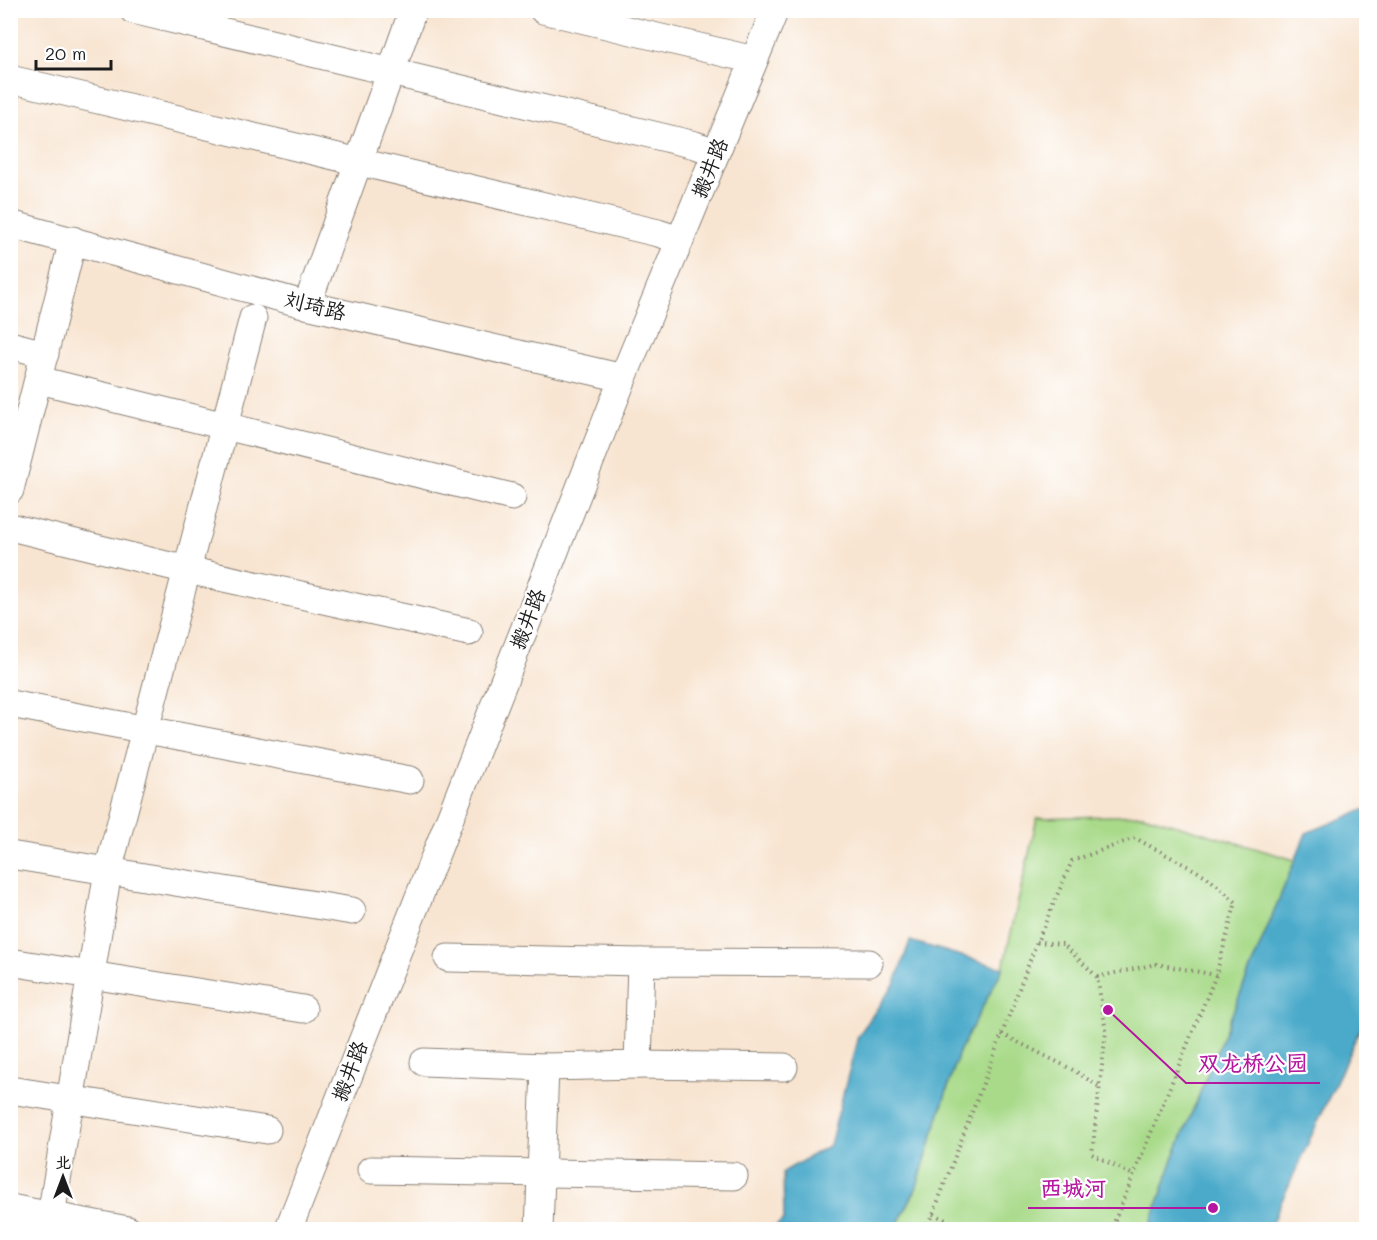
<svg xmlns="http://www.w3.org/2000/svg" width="1377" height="1240" viewBox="0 0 1377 1240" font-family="Mali,'LXGW WenKai TC',sans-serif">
<rect width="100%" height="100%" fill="#fff"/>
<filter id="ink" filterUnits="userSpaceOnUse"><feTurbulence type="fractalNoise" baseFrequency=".0167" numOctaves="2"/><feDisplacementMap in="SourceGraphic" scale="12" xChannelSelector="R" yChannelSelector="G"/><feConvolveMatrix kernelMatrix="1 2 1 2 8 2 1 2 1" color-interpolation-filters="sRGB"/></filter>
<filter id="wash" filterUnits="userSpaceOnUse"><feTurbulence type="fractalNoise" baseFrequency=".008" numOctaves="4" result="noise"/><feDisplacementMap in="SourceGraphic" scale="24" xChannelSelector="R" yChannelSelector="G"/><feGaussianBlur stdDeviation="1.35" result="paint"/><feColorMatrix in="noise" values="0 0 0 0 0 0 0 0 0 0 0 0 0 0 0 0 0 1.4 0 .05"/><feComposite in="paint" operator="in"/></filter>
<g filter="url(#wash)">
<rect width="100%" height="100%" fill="#f8e5d1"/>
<!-- green -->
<path fill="#a8da89" stroke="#627b52" stroke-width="1.5" d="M 1143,815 L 1295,860 L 1173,1159 L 1149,1229 L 895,1230 L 916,1189 L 959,1052 L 1003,968 L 1037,818 Z"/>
<!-- water -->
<g fill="#4baaca" stroke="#346373" stroke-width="1.5">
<path d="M 1366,809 L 1366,1016 L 1269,1229 L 1149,1229 L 1173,1159 L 1306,833 Z"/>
<path d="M 910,941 L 1003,968 L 959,1052 L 916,1189 L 895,1229 L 772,1229 L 784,1219 L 783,1172 L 830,1145 L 858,1036 L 895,983 Z"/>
</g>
</g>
<g filter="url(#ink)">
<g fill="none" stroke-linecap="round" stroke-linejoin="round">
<defs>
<g id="minor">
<path d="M 133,10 L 695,145 L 716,152"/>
<path d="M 543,10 L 754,60"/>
<path d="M 10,79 L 658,233 L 680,240"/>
<path d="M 10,224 L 307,305 L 623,378"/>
<path d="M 307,305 L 413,10"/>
<path d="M 10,345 L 45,354"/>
<path d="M 39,380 L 512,497"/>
<path d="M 10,490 L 73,240"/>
<path d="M 10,527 L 187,570 L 469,632"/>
<path d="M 10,704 L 410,780"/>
<path d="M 10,855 L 352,911"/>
<path d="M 448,958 L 641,962"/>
<path d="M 10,962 L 303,1009"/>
<path d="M 424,1062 L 545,1067"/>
<path d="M 638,1065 L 784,1067"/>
<path d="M 10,1090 L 267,1130"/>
<path d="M 371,1170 L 734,1176"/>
<path d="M 10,1208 L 128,1230"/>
<path d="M 51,1216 L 108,871 L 253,318"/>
<path d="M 288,1230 L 623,378 L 775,10"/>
<path d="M 539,1230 L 545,1067 L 638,1065 L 641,962 L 869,963"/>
</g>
</defs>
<!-- minor casing -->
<use href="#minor" stroke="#8a8076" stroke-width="29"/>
<!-- path -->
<g stroke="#8a8076" stroke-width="4" stroke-dasharray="1.5 4.5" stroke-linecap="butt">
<path d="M 1037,942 L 1063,944 L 1097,977 L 1106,1031 L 1092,1154 L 1133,1175"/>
<path d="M 1097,977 L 1156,964 L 1216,975"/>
<path d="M 1002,1034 L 1075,1071 L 1098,1086"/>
<path d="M 933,1214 L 967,1230"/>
<path d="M 927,1230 L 1037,942 L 1072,861 L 1135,838 L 1206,876 L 1236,902 L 1216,975 L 1111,1230"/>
</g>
<!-- minor -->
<use href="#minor" stroke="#fff" stroke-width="27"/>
</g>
</g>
<g text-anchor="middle" stroke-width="4.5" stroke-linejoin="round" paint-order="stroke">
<!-- street labels -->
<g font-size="21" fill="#1c1c1c" stroke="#fff">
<text transform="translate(710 168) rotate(-68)" y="7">搬井路</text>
<text transform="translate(315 306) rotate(14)" y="7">刘琦路</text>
<text transform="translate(528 619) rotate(-69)" y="7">搬井路</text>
<text transform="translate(350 1071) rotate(-69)" y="7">搬井路</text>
</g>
</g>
<!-- callouts -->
<path fill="none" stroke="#b5179e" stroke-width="2" d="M1108 1010L1186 1083H1320M1213 1208L1118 1208H1028"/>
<g fill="#b5179e" stroke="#fff" stroke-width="2">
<circle cx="1108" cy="1010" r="6"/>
<circle cx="1213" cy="1208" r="6"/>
</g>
<g font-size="22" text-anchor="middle" font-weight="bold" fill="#b5179e" stroke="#fff" stroke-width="4.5" stroke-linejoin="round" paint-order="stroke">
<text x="1253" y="1071">双龙桥公园</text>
<text x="1073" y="1196">西城河</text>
</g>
<!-- margin -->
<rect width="1377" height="1240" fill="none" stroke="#fff" stroke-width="36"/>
<!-- north arrow -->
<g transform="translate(63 1177)" stroke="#ffffff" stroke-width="4.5" paint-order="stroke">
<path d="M0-4.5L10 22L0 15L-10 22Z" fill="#1c1c1c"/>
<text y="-9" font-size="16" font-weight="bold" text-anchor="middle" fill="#1c1c1c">北</text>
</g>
<!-- scale -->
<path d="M36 60v9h75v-9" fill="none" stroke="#1c1c1c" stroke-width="3"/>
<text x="45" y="60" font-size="18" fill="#1c1c1c" stroke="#ffffff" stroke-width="4.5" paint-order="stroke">20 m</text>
</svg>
